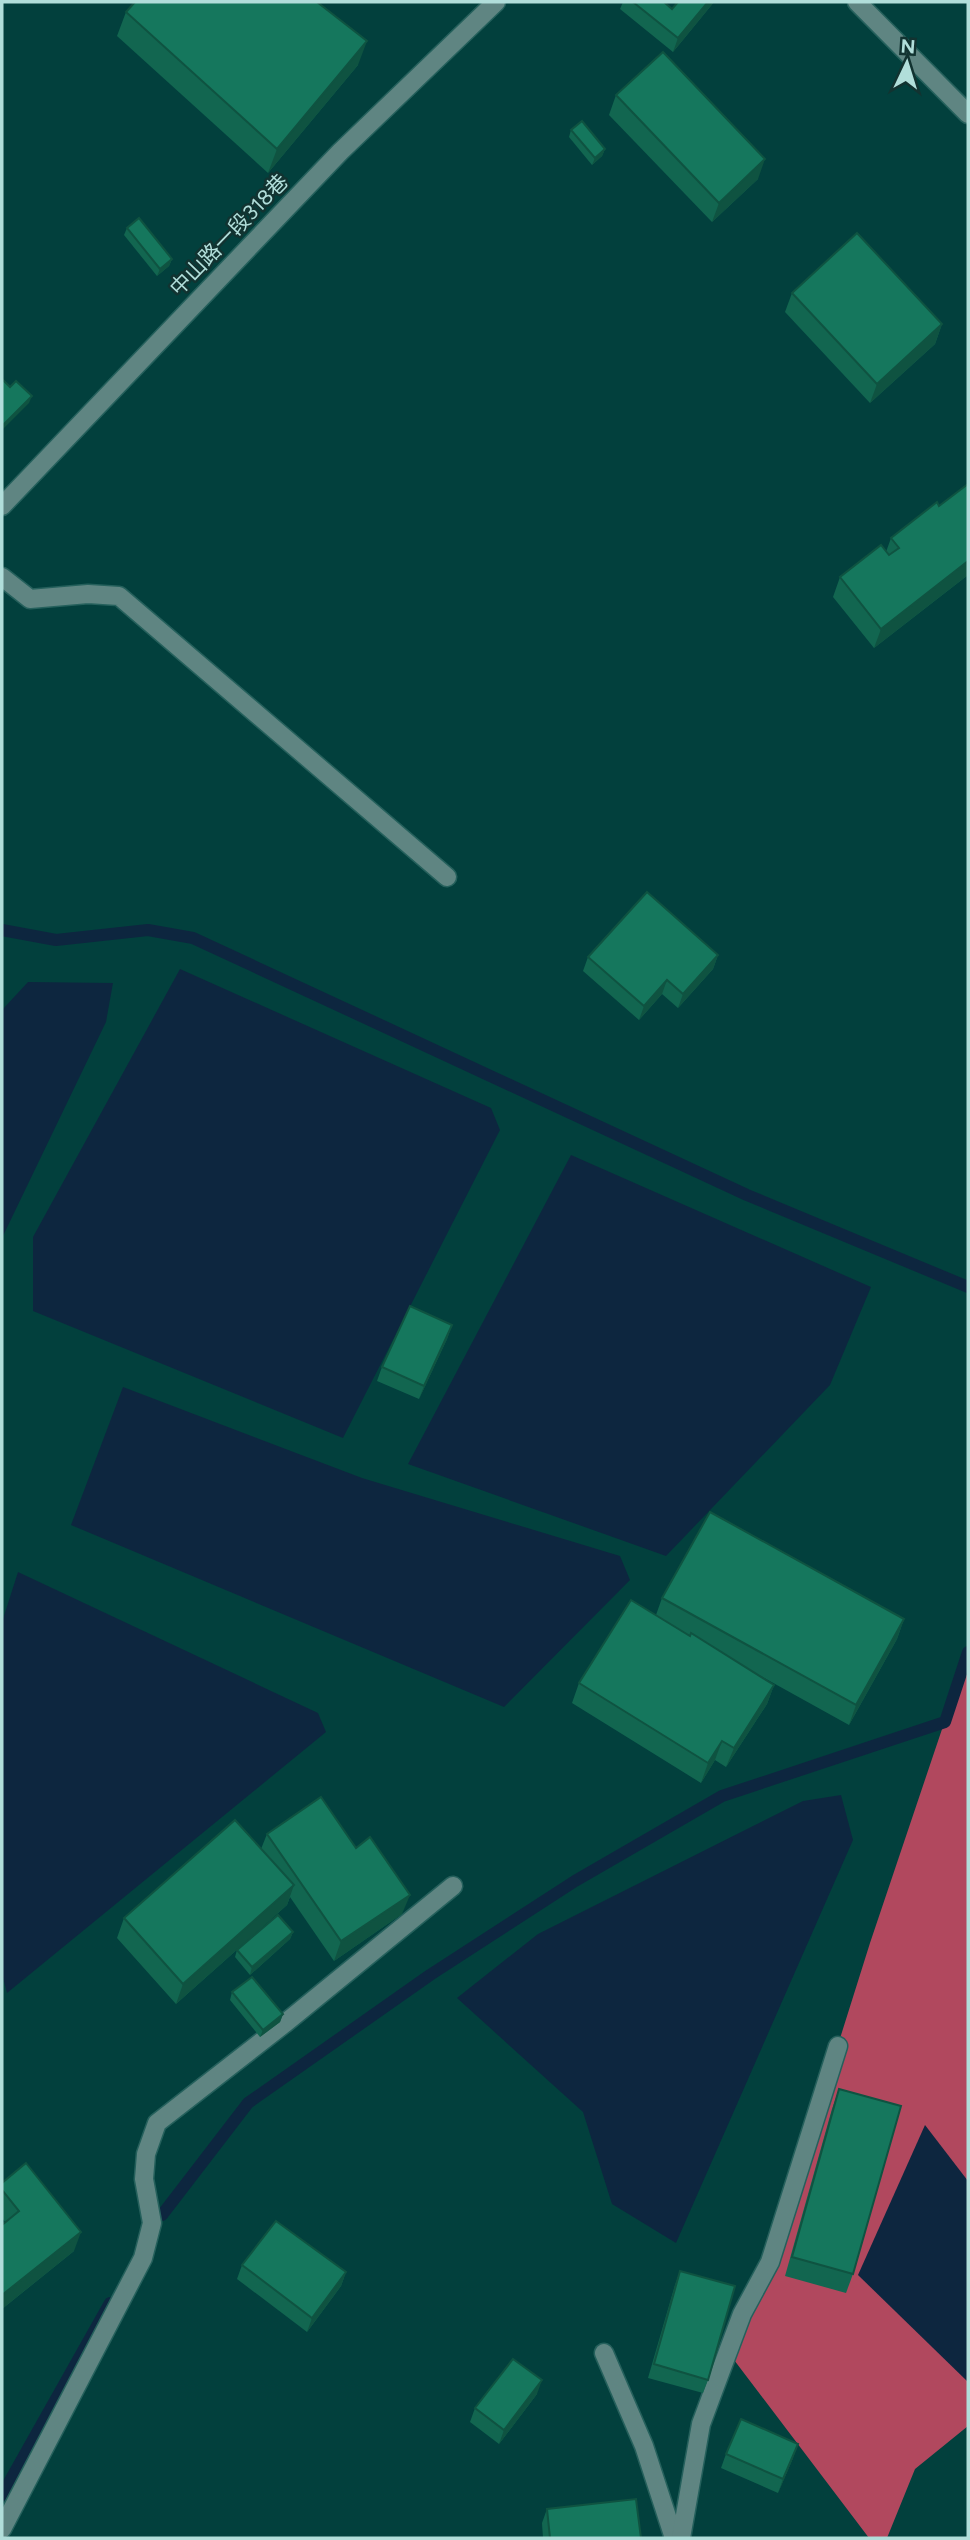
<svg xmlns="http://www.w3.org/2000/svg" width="970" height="2540" viewBox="0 0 970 2540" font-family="Figtree,'Noto Sans TC',sans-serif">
<rect width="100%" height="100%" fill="#02403d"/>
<!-- forest -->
<path fill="#b1485e" d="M 968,1652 L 968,2426 L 915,2469 L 887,2538 L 869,2538 L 728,2352 L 781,2226 L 870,1943 Z"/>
<!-- water -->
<g fill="#0d263f">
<path d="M 180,969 L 491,1108 L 500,1130 L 343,1438 L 33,1311 L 33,1237 Z"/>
<path d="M 28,982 L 113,983 L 106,1022 L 2,1238 L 2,1010 Z"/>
<path d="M 571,1155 L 871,1287 L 830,1385 L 666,1556 L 408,1464 Z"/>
<path d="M 123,1387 L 362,1478 L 620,1556 L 630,1580 L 504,1707 L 71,1525 Z"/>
<path d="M 18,1572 L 318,1713 L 326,1732 L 7,1993 L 2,1974 L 2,1622 Z"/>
<path d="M 841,1795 L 853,1840 L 676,2243 L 612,2204 L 583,2112 L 457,1998 L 538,1934 L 803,1801 Z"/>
<path d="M 925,2125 L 968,2181 L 968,2382 L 858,2275 Z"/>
</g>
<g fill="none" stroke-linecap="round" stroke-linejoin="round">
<!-- stream -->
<g stroke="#0d263f" stroke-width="12">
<path d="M 2,930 L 56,940 L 148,930 L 193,938 L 747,1195 L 968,1287"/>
<path d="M 162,2215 L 248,2103 L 430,1975 L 575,1881 L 722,1796 L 945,1722 L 968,1652"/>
<path d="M 2,2495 L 110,2303"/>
</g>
<defs>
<g id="minor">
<path d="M 857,2 L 968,114"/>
<path d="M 2,506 L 340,152 L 496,2"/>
<path d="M 2,577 L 30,599 L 88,594 L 119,596 L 447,877"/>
<path d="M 604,2353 L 644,2446 L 674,2538"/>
<path d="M 2,2529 L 143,2258 L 152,2223 L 144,2179 L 146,2154 L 157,2123 L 284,2024 L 453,1886"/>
<path d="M 681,2538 L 701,2424 L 742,2314 L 770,2262 L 838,2046"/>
</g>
</defs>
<!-- minor casing -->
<use href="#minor" stroke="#25605c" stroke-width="21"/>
<!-- minor -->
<use href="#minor" stroke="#5f8582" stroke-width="18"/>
</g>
<!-- wall -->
<g fill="#126650">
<path d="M 623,2 L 664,2 L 672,9 L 714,2 L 673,52 L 620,9 Z"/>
<path d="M 126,12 L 358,65 L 268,173 L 117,36 Z"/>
<path d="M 616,95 L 758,179 L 712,222 L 609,115 Z"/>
<path d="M 571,130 L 605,149 L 602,156 L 592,165 L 569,137 Z"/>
<path d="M 127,228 L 172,259 L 169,266 L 157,276 L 124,235 Z"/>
<path d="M 792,293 L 942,324 L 935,344 L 870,403 L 785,312 Z"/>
<path d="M 968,484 L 968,575 L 874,648 L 833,597 L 840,577 L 886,552 L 891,538 L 939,506 Z"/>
<path d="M 718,955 L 713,969 L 678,1008 L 662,994 L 639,1020 L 583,971 L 588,957 Z"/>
<path d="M 452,1325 L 447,1339 L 419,1399 L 377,1381 L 382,1367 Z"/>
<path d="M 662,1598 L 904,1619 L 897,1639 L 849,1725 L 759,1675 L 774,1685 L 767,1704 L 726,1767 L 715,1760 L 701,1783 L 572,1703 L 579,1683 L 656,1615 Z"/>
<path d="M 267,1834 L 402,1914 L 334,1961 L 290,1897 L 287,1905 L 176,2004 L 117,1938 L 124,1918 L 261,1849 Z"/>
<path d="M 293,1932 L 290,1939 L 250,1975 L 235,1957 L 237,1950 Z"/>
<path d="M 232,1992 L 283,2014 L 280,2022 L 260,2037 L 230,2000 Z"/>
<path d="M 839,2089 L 853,2274 L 846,2293 L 785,2276 L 832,2109 Z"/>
<path d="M 2,2183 L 74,2251 L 2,2309 L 2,2225 L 5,2222 L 2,2218 Z"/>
<path d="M 242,2265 L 346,2272 L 341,2286 L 307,2332 L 237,2279 Z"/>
<path d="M 680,2271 L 708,2380 L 703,2393 L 648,2378 L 675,2285 Z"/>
<path d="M 537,2394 L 499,2444 L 470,2422 L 475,2408 Z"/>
<path d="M 726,2454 L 793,2458 L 778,2493 L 721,2468 Z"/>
<path d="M 547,2509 L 641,2538 L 543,2538 L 542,2523 Z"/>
</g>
<!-- shaded-wall -->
<g fill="#0f5341">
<path d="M 708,2 L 714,2 L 673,52 L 678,38 Z"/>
<path d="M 367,41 L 358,65 L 268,173 L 277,149 Z"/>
<path d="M 605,149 L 602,156 L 592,165 L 595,158 Z"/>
<path d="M 765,159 L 758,179 L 712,222 L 719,203 Z"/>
<path d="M 172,259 L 169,266 L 157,276 L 160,269 Z"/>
<path d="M 942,324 L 935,344 L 870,403 L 877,384 Z"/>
<path d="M 32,396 L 29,403 L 2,430 L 2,426 Z"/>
<path d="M 968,561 L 968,575 L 874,648 L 881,629 Z"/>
<path d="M 718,955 L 713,969 L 678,1008 L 683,994 Z"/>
<path d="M 667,980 L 662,994 L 639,1020 L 644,1006 Z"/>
<path d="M 452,1325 L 447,1339 L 419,1399 L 424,1386 Z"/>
<path d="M 904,1619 L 897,1639 L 849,1725 L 856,1705 Z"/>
<path d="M 774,1685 L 767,1704 L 726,1767 L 734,1748 Z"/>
<path d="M 722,1741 L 715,1760 L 701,1783 L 708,1763 Z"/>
<path d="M 294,1885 L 287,1905 L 176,2004 L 183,1984 Z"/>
<path d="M 410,1895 L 402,1914 L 334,1961 L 341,1941 Z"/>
<path d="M 293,1932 L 290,1939 L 250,1975 L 252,1967 Z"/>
<path d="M 283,2014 L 280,2022 L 260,2037 L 263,2030 Z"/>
<path d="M 81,2232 L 74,2251 L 2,2309 L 2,2295 Z"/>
<path d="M 346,2272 L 341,2286 L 307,2332 L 312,2318 Z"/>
<path d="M 542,2380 L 537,2394 L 499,2444 L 504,2430 Z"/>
<path d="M 798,2444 L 793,2458 L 778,2493 L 783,2479 Z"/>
</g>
<!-- building -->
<g fill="#15775d" stroke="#0f5341" stroke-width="2">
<path d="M 135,2 L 317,2 L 367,41 L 277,149 L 126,12 Z"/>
<path d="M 633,2 L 664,2 L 672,9 L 678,2 L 708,2 L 678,38 Z"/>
<path d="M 663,52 L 765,159 L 719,203 L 616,95 Z"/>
<path d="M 582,121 L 605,149 L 595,158 L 571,130 Z"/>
<path d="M 139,218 L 172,259 L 160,269 L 127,228 Z"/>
<path d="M 857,233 L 942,324 L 877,384 L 792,293 Z"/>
<path d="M 2,379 L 10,387 L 16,381 L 32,396 L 2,426 Z"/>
<path d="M 968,484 L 968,561 L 881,629 L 840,577 L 881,545 L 889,555 L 899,548 L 891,538 L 937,502 L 939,506 Z"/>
<path d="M 647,892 L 718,955 L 683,994 L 667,980 L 644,1006 L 588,957 Z"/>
<path d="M 410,1306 L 452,1325 L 424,1386 L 382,1367 Z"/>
<path d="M 710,1512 L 904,1619 L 856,1705 L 662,1598 Z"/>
<path d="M 631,1600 L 690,1636 L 691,1633 L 774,1685 L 734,1748 L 722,1741 L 708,1763 L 579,1683 Z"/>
<path d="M 321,1797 L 356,1848 L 370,1837 L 410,1895 L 341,1941 L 267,1834 Z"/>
<path d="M 235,1820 L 294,1885 L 183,1984 L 124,1918 Z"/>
<path d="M 278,1915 L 293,1932 L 252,1967 L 237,1950 Z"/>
<path d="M 252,1977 L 283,2014 L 263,2030 L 232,1992 Z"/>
<path d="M 839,2089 L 901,2106 L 853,2274 L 792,2257 Z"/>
<path d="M 26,2163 L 81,2232 L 2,2295 L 2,2225 L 19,2211 L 2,2190 L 2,2183 Z"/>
<path d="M 276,2221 L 346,2272 L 312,2318 L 242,2265 Z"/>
<path d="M 680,2271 L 735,2286 L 708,2380 L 654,2364 Z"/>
<path d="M 513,2359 L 542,2380 L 504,2430 L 475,2408 Z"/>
<path d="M 741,2419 L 798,2444 L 783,2479 L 726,2454 Z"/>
<path d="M 636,2499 L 641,2538 L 550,2538 L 547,2509 Z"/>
</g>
<g text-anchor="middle" stroke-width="5" stroke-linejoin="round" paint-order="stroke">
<!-- street labels -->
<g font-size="21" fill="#b1deda" stroke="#123331">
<text transform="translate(229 235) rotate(-46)" y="7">中山路一段318巷</text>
</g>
</g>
<!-- border -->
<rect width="970" height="2540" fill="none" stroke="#b1deda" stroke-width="7"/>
<!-- north arrow -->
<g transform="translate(907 63) rotate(4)" stroke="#123331" stroke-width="5" paint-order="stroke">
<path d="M0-5L12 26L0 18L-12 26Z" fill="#b1deda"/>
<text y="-10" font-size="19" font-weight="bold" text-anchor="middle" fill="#b1deda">N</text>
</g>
</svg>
